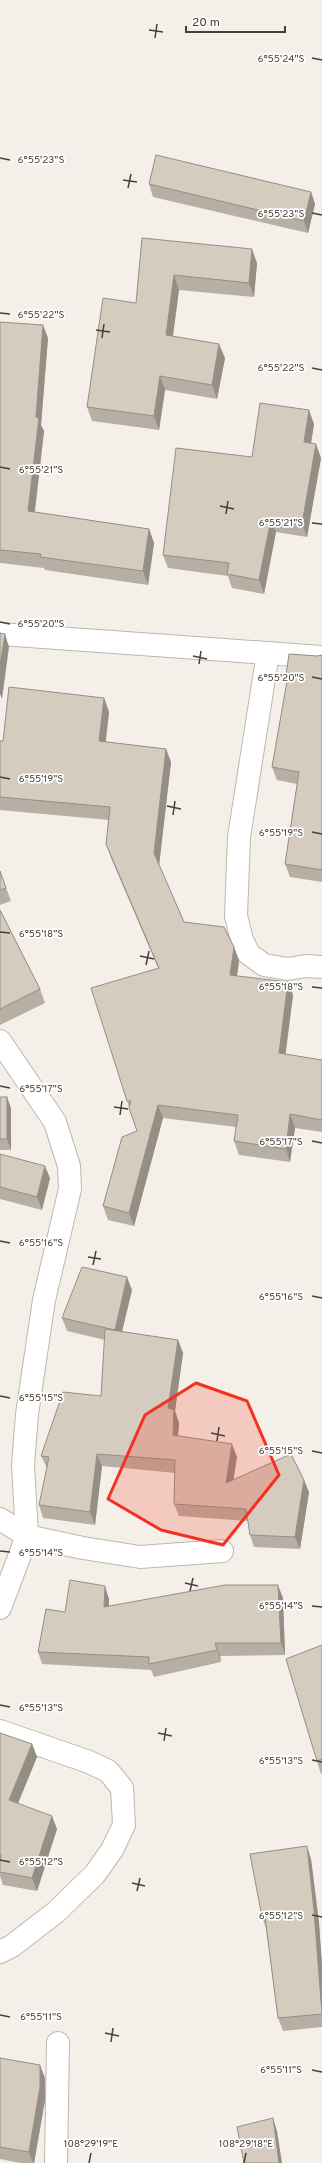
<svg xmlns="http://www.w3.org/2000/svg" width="322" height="2163" viewBox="0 0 322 2163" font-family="Overpass,sans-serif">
<rect width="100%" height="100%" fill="#f4f0e9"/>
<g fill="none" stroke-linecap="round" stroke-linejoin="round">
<defs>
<g id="minor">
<path d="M 0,634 L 322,657"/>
<path d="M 268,653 L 239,837 L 236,916 L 242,940 L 249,954 L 264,965 L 288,969 L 306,966 L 322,967"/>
<path d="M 0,1041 L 55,1122 L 69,1166 L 70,1189 L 44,1300 L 27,1414 L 23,1465 L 27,1536 L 0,1608"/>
<path d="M 0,1519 L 27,1536 L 83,1548 L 140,1557 L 222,1551"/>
<path d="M 0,1731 L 89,1762 L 108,1771 L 122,1788 L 124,1825 L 112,1850 L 95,1874 L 56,1912 L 12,1946 L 0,1952"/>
<path d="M 56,2163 L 58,2043"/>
</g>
</defs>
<!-- minor casing -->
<use href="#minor" stroke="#bfb7ab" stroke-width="24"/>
<!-- minor -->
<use href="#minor" stroke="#fff" stroke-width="22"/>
</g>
<!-- wall -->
<g fill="#b7afa3">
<path d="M 149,184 L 311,192 L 315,204 L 308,233 L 153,197 Z"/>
<path d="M 142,238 L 257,263 L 254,297 L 179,290 L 173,336 L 225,358 L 217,399 L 165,390 L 159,430 L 92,421 L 87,407 L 136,303 Z"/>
<path d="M 0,322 L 48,338 L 41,425 L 44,431 L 35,512 L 149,529 L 154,543 L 148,585 L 45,570 L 44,568 L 0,563 Z"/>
<path d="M 314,424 L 311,443 L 321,458 L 307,537 L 276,532 L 264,594 L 232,588 L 228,576 L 168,568 L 163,555 L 252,457 Z"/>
<path d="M 322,655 L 322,882 L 290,877 L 285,864 L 297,784 L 277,780 L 272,767 L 288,679 L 286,675 L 317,656 Z"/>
<path d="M 104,698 L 109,712 L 106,742 L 166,749 L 171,762 L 159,865 L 184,922 L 234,947 L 239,961 L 237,976 L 288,982 L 293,995 L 285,1054 L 322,1060 L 322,1132 L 295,1128 L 290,1162 L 239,1155 L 234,1141 L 236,1127 L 163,1118 L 134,1226 L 108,1220 L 103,1206 L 137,1131 L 127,1101 L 158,968 L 111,858 L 106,844 L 109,820 L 0,810 L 0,741 L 3,741 Z"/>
<path d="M 0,871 L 11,901 L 0,905 Z"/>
<path d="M 0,910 L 40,989 L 45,1003 L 0,1025 Z"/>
<path d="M 0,1097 L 11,1108 L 11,1150 L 0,1150 Z"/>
<path d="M 0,1154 L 50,1178 L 42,1210 L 0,1199 Z"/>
<path d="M 132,1290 L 122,1332 L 178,1340 L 183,1353 L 175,1411 L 179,1423 L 178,1436 L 237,1457 L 233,1479 L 309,1492 L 300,1549 L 254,1547 L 250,1535 L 248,1521 L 179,1516 L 174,1504 L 175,1473 L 102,1466 L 95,1525 L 43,1518 L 39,1505 L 47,1468 L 41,1456 L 101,1396 L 105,1340 L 67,1331 L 62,1318 Z"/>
<path d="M 283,1598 L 285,1655 L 220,1656 L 221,1662 L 154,1677 L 151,1670 L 42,1664 L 38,1652 L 65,1612 L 109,1599 L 109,1606 Z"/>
<path d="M 322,1645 L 322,1773 L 321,1774 L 317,1761 Z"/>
<path d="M 0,1733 L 32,1744 L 37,1757 L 18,1803 L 57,1829 L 37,1891 L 3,1885 L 0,1876 Z"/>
<path d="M 311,1859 L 319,1923 L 322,1966 L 322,2027 L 283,2031 L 278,2018 L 266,1928 L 262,1917 Z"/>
<path d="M 0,2058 L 45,2078 L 45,2100 L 34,2163 L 21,2163 L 0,2159 Z"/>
</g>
<!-- shaded-wall -->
<g fill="#958e85">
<path d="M 311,192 L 315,204 L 308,233 L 304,221 Z"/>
<path d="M 252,249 L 257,263 L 254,297 L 249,283 Z"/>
<path d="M 174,275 L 179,290 L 171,349 L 166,335 Z"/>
<path d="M 43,325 L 48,338 L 41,425 L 44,431 L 33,525 L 28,511 Z"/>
<path d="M 219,344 L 225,358 L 217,399 L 212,385 Z"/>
<path d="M 160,376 L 165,390 L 159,430 L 154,416 Z"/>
<path d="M 309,410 L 314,424 L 309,456 L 304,442 Z"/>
<path d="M 316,444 L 321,458 L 307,537 L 302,524 Z"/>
<path d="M 271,519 L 276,532 L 264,594 L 259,580 Z"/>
<path d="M 149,529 L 154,543 L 148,585 L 143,571 Z"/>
<path d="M 5,634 L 9,647 L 2,699 L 0,694 L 0,665 Z"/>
<path d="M 104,698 L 109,712 L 104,754 L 99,741 Z"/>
<path d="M 166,749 L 171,762 L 159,866 L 154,853 Z"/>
<path d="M 234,947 L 239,961 L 235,988 L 230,975 Z"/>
<path d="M 288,982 L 293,995 L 284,1067 L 279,1053 Z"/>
<path d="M 7,1097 L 11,1108 L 11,1150 L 7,1139 Z"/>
<path d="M 158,1105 L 163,1118 L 134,1226 L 129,1213 Z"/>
<path d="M 290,1114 L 295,1128 L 290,1162 L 286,1149 Z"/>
<path d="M 45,1166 L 50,1178 L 42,1210 L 37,1197 Z"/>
<path d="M 127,1277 L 132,1290 L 119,1343 L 115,1330 Z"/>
<path d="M 178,1340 L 183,1353 L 175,1411 L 179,1423 L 177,1448 L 173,1435 L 168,1408 Z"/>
<path d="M 232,1444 L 237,1457 L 231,1495 L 226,1483 Z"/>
<path d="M 97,1454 L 102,1466 L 95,1525 L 90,1512 Z"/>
<path d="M 304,1480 L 309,1492 L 300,1549 L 295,1537 Z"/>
<path d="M 278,1585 L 283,1598 L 285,1655 L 281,1643 Z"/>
<path d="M 105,1586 L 109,1599 L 109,1619 L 104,1607 Z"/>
<path d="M 215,1643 L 220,1656 L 221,1662 L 217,1650 Z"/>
<path d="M 32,1744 L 37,1757 L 14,1813 L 9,1800 Z"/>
<path d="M 52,1816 L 57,1829 L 37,1891 L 32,1878 Z"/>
<path d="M 307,1846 L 311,1859 L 319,1923 L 322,1966 L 322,2013 Z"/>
<path d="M 40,2065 L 45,2078 L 45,2100 L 34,2163 L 33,2163 L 29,2152 Z"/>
<path d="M 273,2118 L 277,2131 L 282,2163 L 279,2163 Z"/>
</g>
<!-- building -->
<g fill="#d5cbbe" stroke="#958e85">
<path d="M 156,155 L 311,192 L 304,221 L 149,184 Z"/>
<path d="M 142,238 L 252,249 L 249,283 L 174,275 L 166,335 L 219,344 L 212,385 L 160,376 L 154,416 L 87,407 L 103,298 L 136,303 Z"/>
<path d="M 0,322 L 43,325 L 36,417 L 39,418 L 28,511 L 149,529 L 143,571 L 40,557 L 41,554 L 0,550 Z"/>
<path d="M 260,403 L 309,410 L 304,442 L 316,444 L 302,524 L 271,519 L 259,580 L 227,574 L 229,563 L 163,555 L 176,448 L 252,457 Z"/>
<path d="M 0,633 L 5,634 L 0,665 Z"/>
<path d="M 289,654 L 317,656 L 322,655 L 322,870 L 285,864 L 299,772 L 272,767 L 288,675 L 286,675 Z"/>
<path d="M 9,687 L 104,698 L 99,741 L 166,749 L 154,853 L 184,922 L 224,927 L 234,947 L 230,975 L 288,982 L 279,1053 L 322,1060 L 322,1120 L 290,1114 L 286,1149 L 234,1141 L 238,1115 L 158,1105 L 129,1213 L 103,1206 L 122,1137 L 137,1131 L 129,1108 L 131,1101 L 127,1101 L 91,988 L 159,968 L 106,844 L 110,807 L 0,797 L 0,741 L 3,741 Z"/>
<path d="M 0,871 L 6,888 L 0,890 Z"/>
<path d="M 0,910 L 40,989 L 0,1009 Z"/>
<rect x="0" y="1097" width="7" height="42"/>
<path d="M 0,1154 L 45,1166 L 37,1197 L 0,1187 Z"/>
<path d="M 82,1267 L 127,1277 L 115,1330 L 62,1318 Z"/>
<path d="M 105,1329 L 178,1340 L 168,1408 L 174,1410 L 173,1435 L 232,1444 L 226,1483 L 291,1454 L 304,1480 L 295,1537 L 250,1535 L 246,1509 L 174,1504 L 175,1460 L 97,1454 L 90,1512 L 39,1505 L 49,1457 L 41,1456 L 63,1392 L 101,1396 Z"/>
<path d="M 70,1580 L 105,1586 L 104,1607 L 225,1585 L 278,1585 L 281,1643 L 215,1643 L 217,1650 L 149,1664 L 149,1657 L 38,1652 L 46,1609 L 65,1612 Z"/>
<path d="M 322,1645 L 322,1759 L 317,1761 L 286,1659 Z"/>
<path d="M 0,1733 L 32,1744 L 9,1800 L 52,1816 L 32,1878 L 0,1872 L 0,1863 L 1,1855 L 0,1855 Z"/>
<path d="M 307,1846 L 314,1910 L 322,2014 L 278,2018 L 265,1917 L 262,1917 L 250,1854 Z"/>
<path d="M 0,2058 L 40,2065 L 40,2087 L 29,2152 L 0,2147 Z"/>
<path d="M 273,2118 L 279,2163 L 244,2163 L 237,2127 Z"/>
</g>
<!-- marked area -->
<path fill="#f4301f" fill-opacity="0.2" stroke="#f4301f" stroke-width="3" stroke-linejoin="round" d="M 196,1383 L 247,1401 L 279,1475 L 223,1545 L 161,1530 L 108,1499 L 145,1415 Z"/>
<!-- ticks -->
<path fill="none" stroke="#474037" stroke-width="1.5" d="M 149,30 L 163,32M 155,38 L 157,24M 312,58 L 322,60M 0,158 L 10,160M 123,180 L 137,182M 128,188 L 131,174M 312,213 L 322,215M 0,313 L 10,314M 96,330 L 110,332M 102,338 L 104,324M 312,368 L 322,370M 0,467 L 10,469M 220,506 L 234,509M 226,514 L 228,501M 312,523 L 322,524M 0,622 L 10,624M 193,656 L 207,659M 199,664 L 201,651M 312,677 L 322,679M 0,777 L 10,779M 167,806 L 181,809M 173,815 L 175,801M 312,832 L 322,834M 0,932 L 10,933M 140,956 L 154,959M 146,965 L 149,951M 312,987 L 322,988M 0,1086 L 10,1088M 114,1107 L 128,1109M 120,1115 L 122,1101M 312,1141 L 322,1143M 0,1241 L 10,1243M 88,1257 L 101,1259M 93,1265 L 96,1251M 312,1296 L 322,1298M 0,1396 L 10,1398M 211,1433 L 225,1436M 217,1441 L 219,1427M 312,1451 L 322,1453M 0,1551 L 10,1552M 185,1583 L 198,1586M 190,1591 L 193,1578M 312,1606 L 322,1607M 0,1705 L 10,1707M 158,1733 L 172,1736M 164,1741 L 166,1728M 312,1760 L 322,1762M 0,1860 L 10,1862M 132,1883 L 145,1886M 137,1891 L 140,1878M 312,1915 L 322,1917M 0,2015 L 10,2017M 105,2033 L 119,2036M 111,2042 L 113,2028M 312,2070 L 322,2072M 89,2163 L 91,2153M 244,2163 L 246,2153"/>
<g font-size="10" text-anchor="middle" fill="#474037" stroke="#fff" stroke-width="3.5" stroke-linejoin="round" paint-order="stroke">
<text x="281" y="62">6°55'24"S</text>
<text x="41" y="163">6°55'23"S</text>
<text x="281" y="217">6°55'23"S</text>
<text x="41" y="318">6°55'22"S</text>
<text x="281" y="371">6°55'22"S</text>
<text x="41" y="473">6°55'21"S</text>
<text x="281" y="526">6°55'21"S</text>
<text x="41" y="627">6°55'20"S</text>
<text x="281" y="681">6°55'20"S</text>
<text x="41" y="782">6°55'19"S</text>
<text x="281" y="836">6°55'19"S</text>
<text x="41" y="937">6°55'18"S</text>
<text x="281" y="990">6°55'18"S</text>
<text x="41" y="1092">6°55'17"S</text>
<text x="281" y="1145">6°55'17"S</text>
<text x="41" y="1246">6°55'16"S</text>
<text x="281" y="1300">6°55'16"S</text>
<text x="41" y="1401">6°55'15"S</text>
<text x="281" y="1454">6°55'15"S</text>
<text x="41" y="1556">6°55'14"S</text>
<text x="281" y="1609">6°55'14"S</text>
<text x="41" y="1711">6°55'13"S</text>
<text x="281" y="1764">6°55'13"S</text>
<text x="41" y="1865">6°55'12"S</text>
<text x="281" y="1919">6°55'12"S</text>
<text x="41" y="2020">6°55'11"S</text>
<text x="281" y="2073">6°55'11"S</text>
<text x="91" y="2147">108°29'19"E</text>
<text x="246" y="2147">108°29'18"E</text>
</g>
<!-- scale -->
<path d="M186 26v6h99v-6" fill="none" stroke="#474037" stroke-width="2"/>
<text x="192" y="26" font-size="12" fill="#474037" stroke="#ffffff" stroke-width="3" paint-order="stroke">20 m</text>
</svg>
